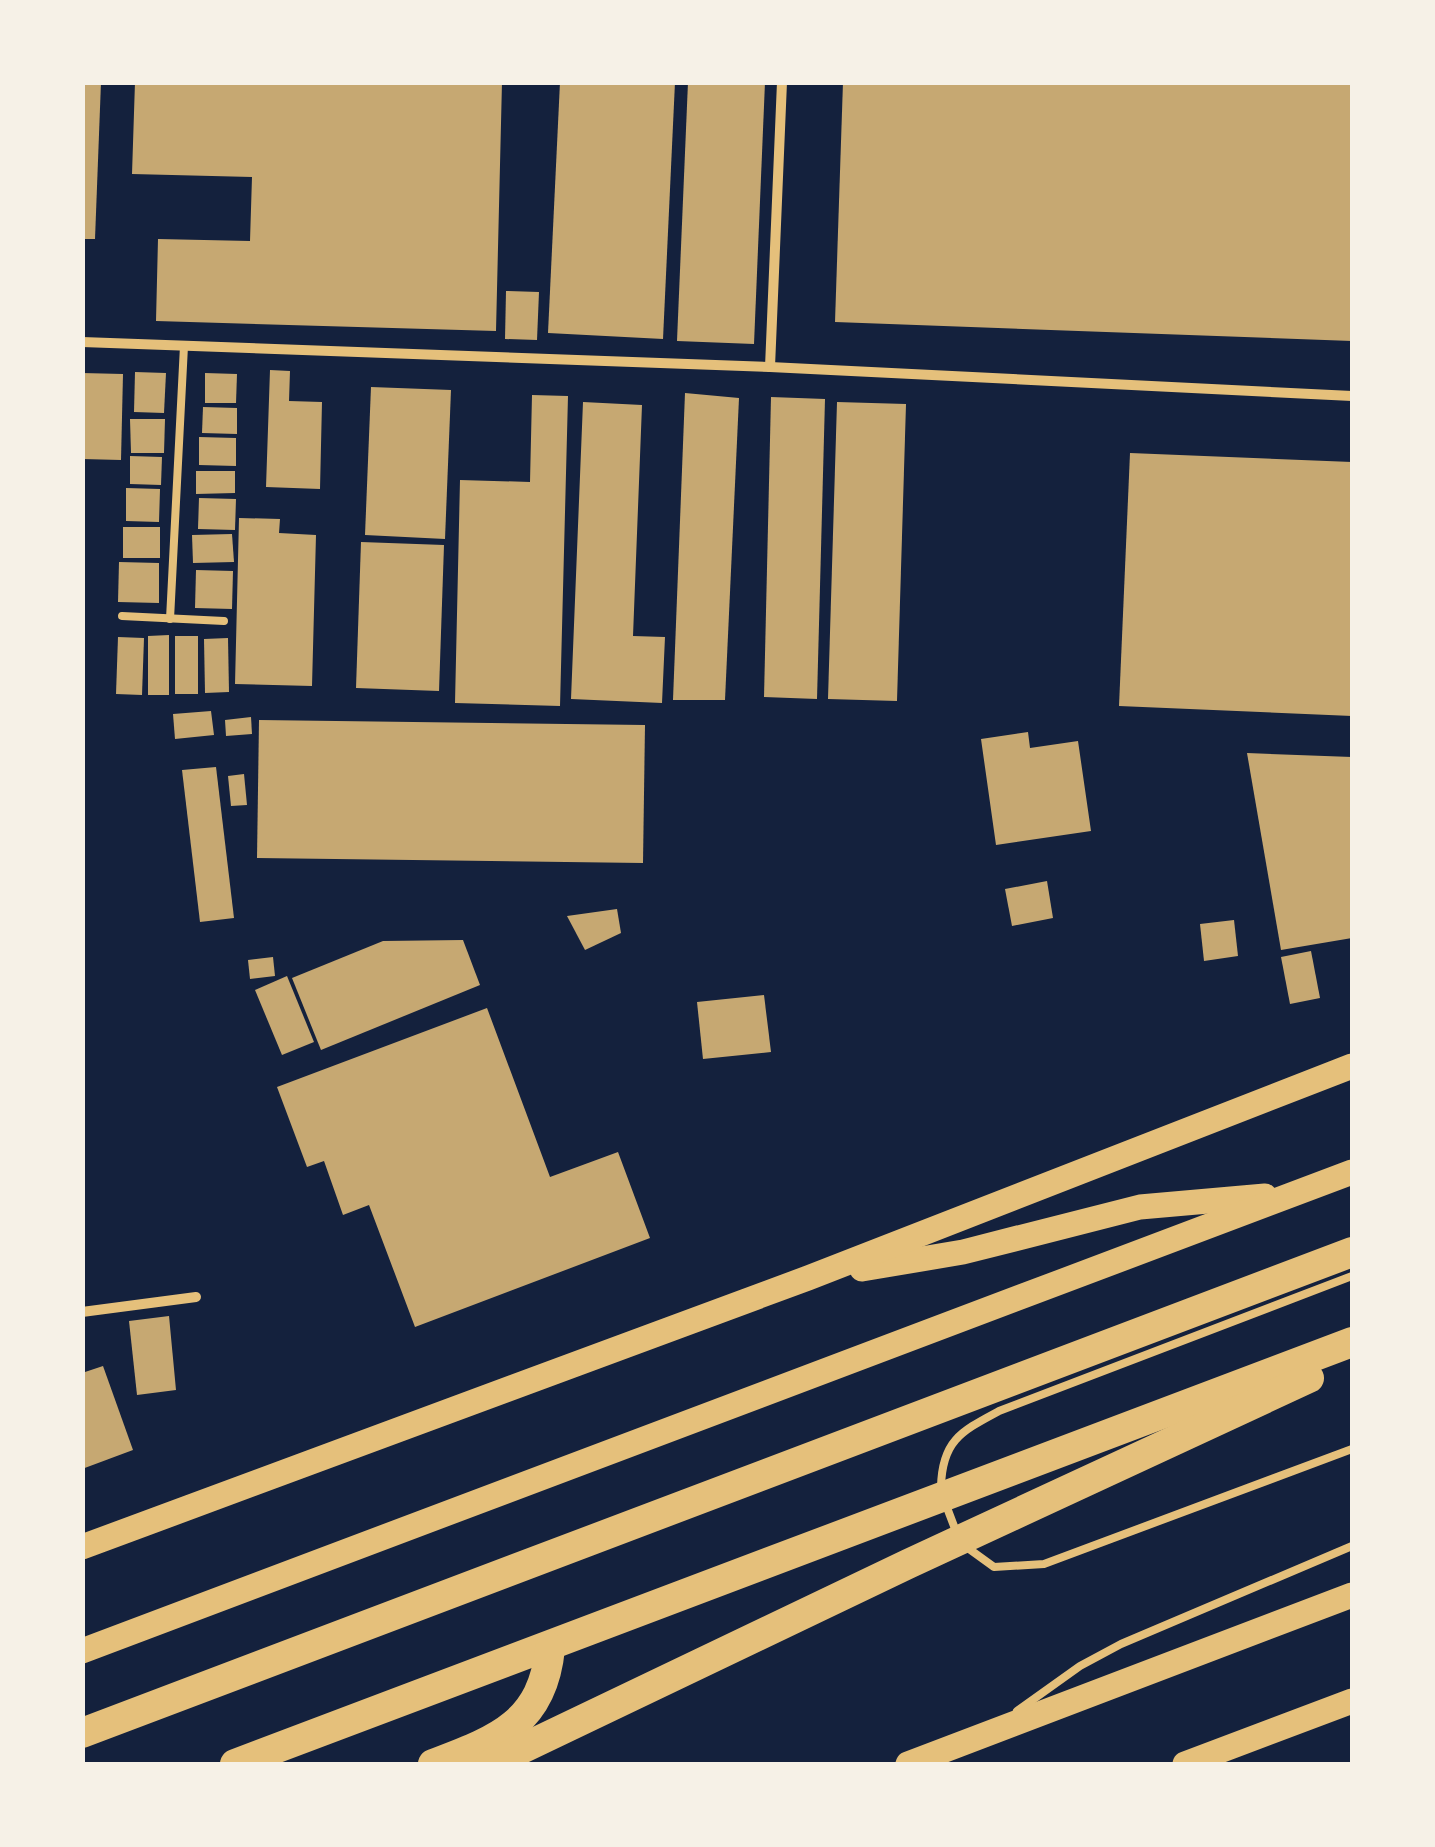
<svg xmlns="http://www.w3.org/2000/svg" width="1435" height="1847" viewBox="0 0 1435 1847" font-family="Montserrat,sans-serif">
<rect width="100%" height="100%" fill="#14213d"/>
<!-- building -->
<g fill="#c6a872">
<path d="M 82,82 L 101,82 L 95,239 L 82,239 Z"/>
<path d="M 135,82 L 502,82 L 496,331 L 156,321 L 158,239 L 250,241 L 252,177 L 132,174 Z"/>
<path d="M 560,82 L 675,82 L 663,339 L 548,333 Z"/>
<path d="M 688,82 L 765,82 L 754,344 L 677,341 Z"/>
<path d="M 843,82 L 1352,82 L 1352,341 L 835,322 Z"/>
<path d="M 506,291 L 539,292 L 537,340 L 505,339 Z"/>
<path d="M 270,370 L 290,371 L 289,401 L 322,402 L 320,489 L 266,487 Z"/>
<path d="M 135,372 L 166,373 L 164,413 L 134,412 Z"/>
<path d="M 82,373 L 123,374 L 121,460 L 82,459 Z"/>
<path d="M 205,373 L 237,374 L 236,403 L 205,403 Z"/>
<path d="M 371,387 L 451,390 L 445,539 L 365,535 Z"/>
<path d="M 685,393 L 739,398 L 725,700 L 673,700 Z"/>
<path d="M 532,395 L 568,396 L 560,706 L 455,703 L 460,480 L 530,482 Z"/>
<path d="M 771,397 L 825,399 L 817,699 L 764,697 Z"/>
<path d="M 583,402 L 642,405 L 633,636 L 665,637 L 662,703 L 571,699 Z"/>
<path d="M 837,402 L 906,404 L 897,701 L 828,699 Z"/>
<path d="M 203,407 L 237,408 L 237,434 L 202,433 Z"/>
<path d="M 130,419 L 165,419 L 164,453 L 131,453 Z"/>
<path d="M 199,437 L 236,438 L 236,466 L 199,465 Z"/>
<path d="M 1130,453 L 1352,462 L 1352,716 L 1119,706 Z"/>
<path d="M 130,456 L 162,457 L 161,485 L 130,484 Z"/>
<path d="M 196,471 L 235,471 L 235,493 L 196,494 Z"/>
<path d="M 126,488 L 160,489 L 159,522 L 126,521 Z"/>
<path d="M 199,498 L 236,499 L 235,530 L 198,529 Z"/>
<path d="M 239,518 L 280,519 L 279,533 L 316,535 L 312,686 L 235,684 Z"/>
<rect x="123" y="527" width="37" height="31"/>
<path d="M 232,534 L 234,562 L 193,563 L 192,535 Z"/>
<path d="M 361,542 L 444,545 L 439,691 L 356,688 Z"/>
<path d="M 119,562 L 159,563 L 159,603 L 118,602 Z"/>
<path d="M 196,570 L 233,571 L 232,609 L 195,608 Z"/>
<path d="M 169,635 L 169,695 L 148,695 L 148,636 Z"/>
<rect x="175" y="636" width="23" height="58"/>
<path d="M 118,637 L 144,638 L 142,695 L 116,694 Z"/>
<path d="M 228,638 L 229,692 L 205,693 L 204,639 Z"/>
<path d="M 211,711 L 214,735 L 175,739 L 173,714 Z"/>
<path d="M 251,717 L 252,734 L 226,736 L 225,720 Z"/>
<path d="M 259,720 L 645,725 L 643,863 L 257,858 Z"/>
<path d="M 1028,732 L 1030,748 L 1078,741 L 1091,831 L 996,845 L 981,739 Z"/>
<path d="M 1247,753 L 1352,757 L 1352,938 L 1281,950 Z"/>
<path d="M 216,767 L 234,918 L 200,922 L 182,770 Z"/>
<path d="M 244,774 L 247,805 L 231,806 L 228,776 Z"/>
<path d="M 1047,881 L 1053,918 L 1012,926 L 1005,889 Z"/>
<path d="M 617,909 L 621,933 L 585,950 L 567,916 Z"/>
<path d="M 1234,920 L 1238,956 L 1204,961 L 1200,924 Z"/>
<path d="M 463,940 L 480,985 L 321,1050 L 292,978 L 383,941 Z"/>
<path d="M 1311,951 L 1320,998 L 1290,1004 L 1281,957 Z"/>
<path d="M 273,957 L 275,976 L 250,979 L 248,960 Z"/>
<path d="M 287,976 L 314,1042 L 282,1055 L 255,990 Z"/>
<path d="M 764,995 L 771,1052 L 703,1059 L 697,1002 Z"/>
<path d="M 487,1008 L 550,1177 L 618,1152 L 650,1238 L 415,1327 L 369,1205 L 343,1215 L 324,1161 L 307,1167 L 277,1087 Z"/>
<path d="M 169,1316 L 176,1390 L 137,1395 L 129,1321 Z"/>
<path d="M 103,1366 L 133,1450 L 82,1469 L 82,1373 Z"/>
</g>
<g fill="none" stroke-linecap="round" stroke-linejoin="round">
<!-- service -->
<g stroke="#e5c07b" stroke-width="8">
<path d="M 122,616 L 224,621"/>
<path d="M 170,619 L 184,346"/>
<path d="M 941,1487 C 942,1440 962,1431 999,1411 L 1352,1276"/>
<path d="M 946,1505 L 957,1534"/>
<path d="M 965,1546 L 994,1567 L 1044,1564 L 1352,1449"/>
<path d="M 1017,1711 L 1080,1666 L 1121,1644 L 1352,1546"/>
</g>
<!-- minor -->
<g stroke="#e5c07b" stroke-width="10">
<path d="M 82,342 L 770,367 L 1352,396"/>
<path d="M 770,367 L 782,82"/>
<path d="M 82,1312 L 196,1297"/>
</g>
<!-- primary -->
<g stroke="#e5c07b" stroke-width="25">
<path d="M 862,1269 L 963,1252 L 1140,1207 L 1265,1196"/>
<path d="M 82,1547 L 808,1278 L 1352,1066"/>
<path d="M 82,1651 L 1352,1172"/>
<path d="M 908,1764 L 1352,1595"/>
<path d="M 1185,1764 L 1352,1701"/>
</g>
<!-- motorway -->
<g stroke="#e5c07b" stroke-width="30">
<path d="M 82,1733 L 1352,1252"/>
<path d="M 235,1764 L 1352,1342"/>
<path d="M 433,1764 C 496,1740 543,1724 550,1648"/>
<path d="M 490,1764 L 908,1564 L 1309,1378"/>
</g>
</g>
<!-- border -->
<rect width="1435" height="1847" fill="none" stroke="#f6f1e7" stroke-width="170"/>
</svg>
